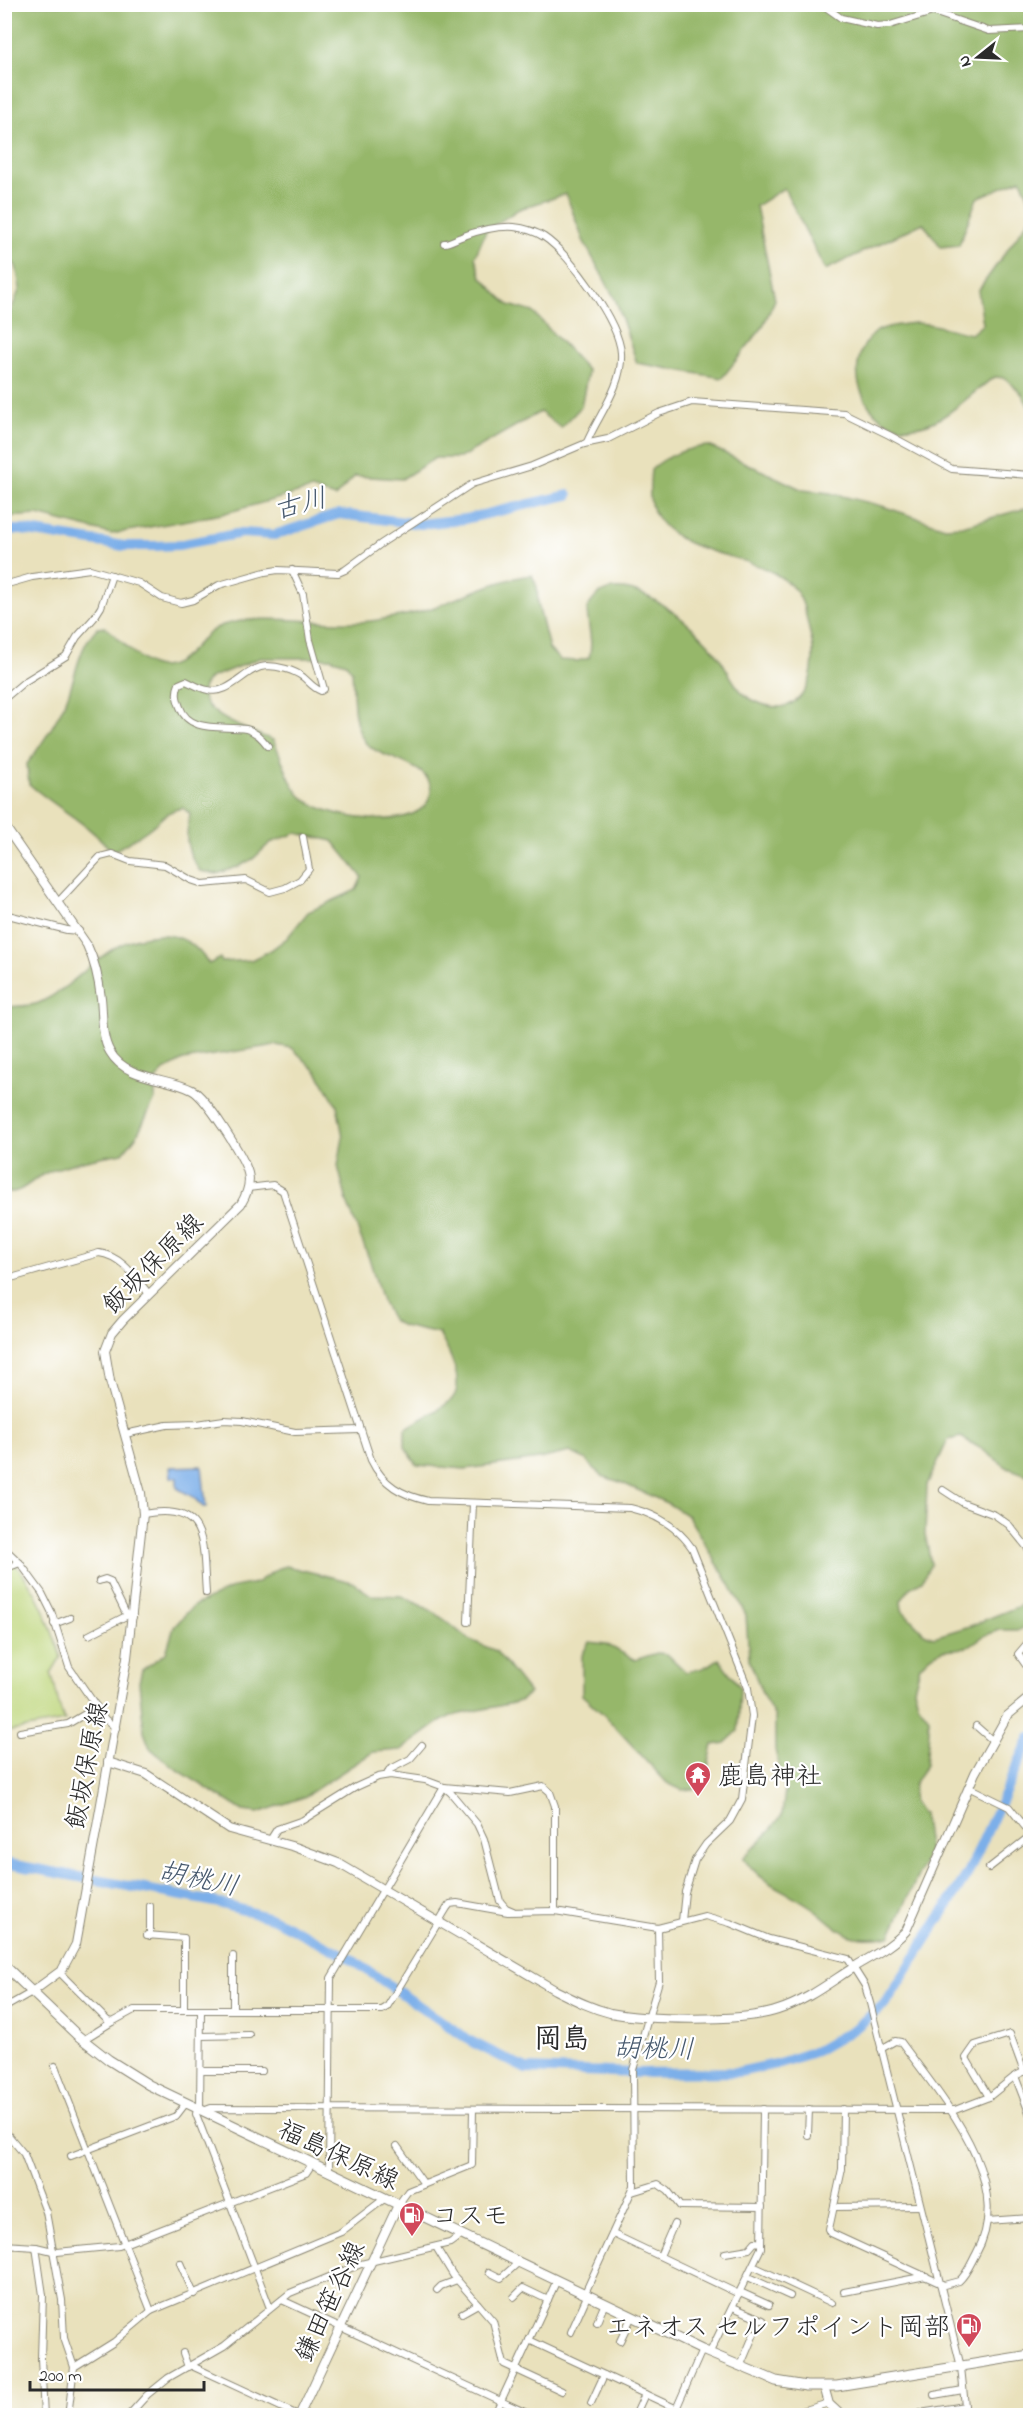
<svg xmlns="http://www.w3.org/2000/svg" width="1035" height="2420" viewBox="0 0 1035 2420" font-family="'Indie Flower','Klee One',sans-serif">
<rect width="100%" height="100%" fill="#fff"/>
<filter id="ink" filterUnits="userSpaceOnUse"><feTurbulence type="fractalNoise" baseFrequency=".0167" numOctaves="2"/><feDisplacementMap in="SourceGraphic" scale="12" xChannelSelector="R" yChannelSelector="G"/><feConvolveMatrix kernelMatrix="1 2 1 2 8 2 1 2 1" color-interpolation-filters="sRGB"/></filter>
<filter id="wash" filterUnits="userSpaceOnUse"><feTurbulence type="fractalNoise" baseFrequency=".008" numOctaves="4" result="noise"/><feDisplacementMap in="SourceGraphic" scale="24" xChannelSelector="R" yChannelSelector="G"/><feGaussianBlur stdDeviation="1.35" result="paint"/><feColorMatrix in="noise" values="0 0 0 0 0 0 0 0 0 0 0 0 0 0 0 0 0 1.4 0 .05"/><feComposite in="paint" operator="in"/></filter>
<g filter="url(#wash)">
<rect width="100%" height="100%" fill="#e9e1bc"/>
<!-- green -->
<path fill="#bed67b" stroke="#748053" stroke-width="1.5" d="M 14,1563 C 39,1591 49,1622 61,1657 L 51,1673 C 57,1689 57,1706 65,1721 L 5,1732 L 5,1565 Z"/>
<!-- forest -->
<g fill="#96b76b" stroke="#60714b" stroke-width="1.5" fill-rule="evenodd">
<path d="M 750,4 L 1030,5 L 1030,201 L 1021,179 L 977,198 L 959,245 L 941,247 L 923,223 L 825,270 L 784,188 L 756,206 L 775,300 L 762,328 L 722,378 L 637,363 L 616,301 L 583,240 L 566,194 L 519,209 L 486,231 L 475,257 L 481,276 L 497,294 L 509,305 L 533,312 L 588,371 L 581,407 L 561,428 L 540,412 L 460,458 L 435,458 L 402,479 L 355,476 L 335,497 L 312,489 L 222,514 L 111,534 L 38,515 L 5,517 L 5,326 L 20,288 L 16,266 L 5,255 L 5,5 Z"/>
<path d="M 1030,218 L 1030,409 L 1022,394 L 1005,378 L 995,377 C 969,393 945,425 913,427 C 863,431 838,362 876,332 C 884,326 906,324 916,323 C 933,323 954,331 971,334 L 983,324 L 978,291 Z"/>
<path d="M 709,446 L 803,490 L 830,493 L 882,506 L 945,527 L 962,526 L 1030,507 L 1030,1476 L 1008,1468 L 980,1448 L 961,1437 L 948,1440 L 927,1485 L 925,1534 L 931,1564 L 922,1581 L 910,1588 L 901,1601 L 902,1610 L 925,1634 L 934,1637 L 970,1626 L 1024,1604 L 1030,1609 L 1030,1624 L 1019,1630 L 999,1630 L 984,1636 L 966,1648 L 942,1650 L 929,1657 L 920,1666 L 914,1689 L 919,1705 L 929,1718 L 929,1731 L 926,1765 L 914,1784 L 913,1801 L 923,1814 L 929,1852 L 890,1936 C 876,1939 863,1940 849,1935 C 835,1929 823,1915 811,1907 C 783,1888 765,1887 743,1858 L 770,1831 L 782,1815 L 785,1790 L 775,1750 L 775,1717 L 764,1698 L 749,1659 L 746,1615 L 729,1583 L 688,1516 L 669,1504 L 620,1482 L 602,1476 L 585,1459 L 570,1452 L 539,1459 L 465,1469 L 417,1465 L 405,1447 L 405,1429 C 418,1420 442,1410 452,1399 C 466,1383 448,1349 439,1334 L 403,1326 L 393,1321 L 382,1301 L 370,1261 L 347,1202 L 338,1166 L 343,1137 L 337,1105 L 317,1072 L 292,1048 L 276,1045 L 183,1060 L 165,1070 L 155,1080 L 155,1099 L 137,1135 L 123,1153 C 97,1157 71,1162 46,1173 C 32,1179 22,1195 5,1192 L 5,1007 C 16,1006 31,1007 41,1002 C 87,980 102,937 160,935 C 183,934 197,946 209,964 L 220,958 L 222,962 L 251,960 L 271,950 L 287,938 L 308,912 L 356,890 L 362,877 L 333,841 L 296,833 L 270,843 L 253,859 L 240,866 L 217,874 L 200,871 C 185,851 185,838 190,814 L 183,808 C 165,811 163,818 150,828 C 139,837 125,844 112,852 C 89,823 56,808 29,784 L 27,764 C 42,744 56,723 66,700 C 77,675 77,649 97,628 L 105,627 C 120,637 142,667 160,667 C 188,667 198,633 223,625 C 267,611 331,628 378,620 C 393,617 409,615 423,611 C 460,599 493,580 532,575 L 537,587 L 538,604 L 549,649 L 560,660 L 577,661 L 589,658 C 594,641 587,625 587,608 C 590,604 595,597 599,594 C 634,572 693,625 714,650 C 726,664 733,688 749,698 C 791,722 814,694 813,652 C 813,643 810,634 808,625 C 806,614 803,600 796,591 C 760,547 680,564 653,510 C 648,499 650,482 651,470 C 665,456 689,447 709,446 ZM 260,658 L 330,658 L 346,663 L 352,671 C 354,693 351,723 365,742 C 378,760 439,763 430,796 C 419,835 323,818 302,797 C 287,782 283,758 273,740 C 254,732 179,709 210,678 Z"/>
<path d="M 286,1566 L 352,1582 L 371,1595 L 402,1596 L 430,1610 L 445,1620 L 468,1639 L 496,1651 L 529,1693 L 522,1700 L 513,1703 L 451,1716 L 440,1722 L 401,1750 L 373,1752 L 304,1797 L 258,1813 L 243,1811 L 170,1765 L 150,1748 L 144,1732 L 139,1682 L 142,1670 L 166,1653 L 174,1627 L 193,1606 L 234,1587 L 256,1583 L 277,1569 Z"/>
<path d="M 589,1642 L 606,1644 L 635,1660 L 657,1653 L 667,1654 L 686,1672 L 703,1668 L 719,1659 L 740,1687 L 738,1731 L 725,1743 L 713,1745 L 706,1776 L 694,1789 L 682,1790 L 667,1783 L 604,1715 L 582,1695 L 582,1655 Z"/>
</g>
<!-- water -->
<path fill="#7cafe9" stroke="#546d8a" stroke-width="1.5" d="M 202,1466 L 206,1507 L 203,1507 L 193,1497 L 177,1488 L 177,1478 L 171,1477 L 170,1467 Z"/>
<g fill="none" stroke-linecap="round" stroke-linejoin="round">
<!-- river -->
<g stroke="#7cafe9" stroke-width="10">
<path d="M 4,530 L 22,530 L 124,546 L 155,546 L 178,545 L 242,533 L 274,535 L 339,514 L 421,524 L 465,519 L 568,495"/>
<path d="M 4,1863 L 215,1902 L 274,1919 L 348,1957 L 472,2042 L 526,2069 L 637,2073 L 739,2072 L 776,2064 L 816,2051 L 854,2029 L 886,2003 L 968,1873 L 1030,1738"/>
</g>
</g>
</g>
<g filter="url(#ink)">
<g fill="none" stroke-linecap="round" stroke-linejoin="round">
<defs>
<g id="minor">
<path d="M 826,4 L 827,8 L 841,18 L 877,26 L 890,25 L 933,12 L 989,31 L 1030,29"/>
<path d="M 444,243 C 450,243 455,239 461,237 C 477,231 496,226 514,227 C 524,228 536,232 544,237 C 570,254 619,322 621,353 C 623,386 599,414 587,442 L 584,444"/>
<path d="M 4,585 L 32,577 L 90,569 L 139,583 L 162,598 L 181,603 L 193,600 L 219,585 L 265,572 L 278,570 L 338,573 L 345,570 L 382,543 L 472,484 L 532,466 L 584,444 L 608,439 L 659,413 L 692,402 L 844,413 L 889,435 L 952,469 L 1030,475"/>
<path d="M 4,699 L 24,682 L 66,656 L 77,637 L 94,618 L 101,607 L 112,575"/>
<path d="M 268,746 C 262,738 255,731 246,729 C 224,725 189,734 180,707 C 177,699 175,693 179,684 L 186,681 C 193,684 201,689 208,690 C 231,696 245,667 267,666 C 278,666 294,670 303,677 C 309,682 313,688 321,691 L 324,689 L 310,640 L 303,594 L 292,570"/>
<path d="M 58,902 L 100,857 L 112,854 L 130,861 L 165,865 L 191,880 L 203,884 L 246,880 L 270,892 L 285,888 L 300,880 L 309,869 L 303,837"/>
<path d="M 4,914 L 67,930 L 79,931"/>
<path d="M 248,1188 L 273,1185 L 283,1191 L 371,1460 C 383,1485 402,1495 428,1501 L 630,1508 C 656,1514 677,1526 692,1548 L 748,1688 L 752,1716 L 742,1799 L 730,1821 L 706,1844 L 695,1860 L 685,1892 L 682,1921"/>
<path d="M 4,1280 L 99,1253 C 122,1256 135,1277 149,1294"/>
<path d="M 125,1434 L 167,1425 L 197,1424 L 224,1420 L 242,1421 L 295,1432 L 360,1430"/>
<path d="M 943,1490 L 963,1503 L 995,1515 L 1009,1525 L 1030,1551"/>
<path d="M 143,1514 C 210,1502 202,1543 206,1593"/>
<path d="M 4,1548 L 20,1563 L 42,1593 L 51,1611 L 69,1667 L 105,1719 L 116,1728"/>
<path d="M 4,1569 L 20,1563"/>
<path d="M 1030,1580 L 1030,1583"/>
<path d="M 99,1581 L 105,1579 L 110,1581 L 126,1614 L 133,1617"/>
<path d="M 468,1622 L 473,1503"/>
<path d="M 54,1624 L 70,1618"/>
<path d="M 89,1635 L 128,1615"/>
<path d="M 1030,1640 L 1018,1654 L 1030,1671"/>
<path d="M 976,1726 L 992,1740"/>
<path d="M 20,1732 L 68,1724 L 97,1707"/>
<path d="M 387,1775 L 389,1770 L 410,1759 L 422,1745"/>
<path d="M 968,1787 L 1009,1807 L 1030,1833"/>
<path d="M 270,1840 L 277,1829 L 303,1820 L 356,1787 L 378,1777 L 390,1775 L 425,1780 L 444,1787 L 451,1793 L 477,1824 L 484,1839 L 500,1901 L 506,1908 L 513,1911"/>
<path d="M 989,1868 L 1030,1836"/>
<path d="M 147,1935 L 184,1938 L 184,2010"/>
<path d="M 150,1936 L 150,1906"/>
<path d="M 233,1956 L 233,2010"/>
<path d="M 59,1972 L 108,2021 L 112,2022 L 134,2010 L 382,2010 L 387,2007 L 447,1908 L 450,1904 L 457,1903 L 508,1912 L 555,1911 L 658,1928 L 705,1916 L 730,1923 L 769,1939 L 848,1959 L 865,1986 L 870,2003 L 961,2367 L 966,2416"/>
<path d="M 4,2008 L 32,1992"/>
<path d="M 201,2036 L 249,2035"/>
<path d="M 83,2040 L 112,2022"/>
<path d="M 55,2066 L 151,2311"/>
<path d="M 201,2071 L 262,2071"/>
<path d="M 1015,2076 L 1030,2115"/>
<path d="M 989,2097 L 966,2058 L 975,2045 L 1010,2034 L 1024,2072"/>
<path d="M 197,2109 L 196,2114 L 270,2308"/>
<path d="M 843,2109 L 842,2169 L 829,2229 L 831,2233 L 944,2285 L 959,2281 C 967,2274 971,2263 976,2254 C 1017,2182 941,2097 901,2042 L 895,2041 L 881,2049"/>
<path d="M 200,2110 L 201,2010"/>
<path d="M 203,2111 L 211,2108 L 955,2110 L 989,2097 L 1015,2076 L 1030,2069"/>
<path d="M 4,2130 L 24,2154 L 46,2212 L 62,2300 L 64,2338 L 74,2367 L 68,2416"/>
<path d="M 808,2135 L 809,2109"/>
<path d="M 397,2146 L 424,2184"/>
<path d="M 71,2156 L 176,2116 L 186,2103"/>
<path d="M 329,2172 L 331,1978 L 444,1787 L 510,1793 L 543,1786 L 550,1792 L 555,1806 L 555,1911"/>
<path d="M 632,2192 L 658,2184 L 668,2191 L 680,2206 L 762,2207"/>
<path d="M 398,2205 L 408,2191 L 472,2165 L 473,2109"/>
<path d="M 834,2207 L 920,2206"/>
<path d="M 987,2221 L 1030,2218"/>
<path d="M 613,2234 L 739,2294"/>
<path d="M 4,2245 L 36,2247 L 57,2252 L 119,2246 L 306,2173 L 312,2164"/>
<path d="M 36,2247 L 43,2295 L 41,2358 L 44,2416"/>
<path d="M 436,2247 L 453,2275 L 493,2321 L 504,2364 L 562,2391"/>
<path d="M 1030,2248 L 1030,2253"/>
<path d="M 725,2253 L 749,2249 L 755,2242 L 761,2243"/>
<path d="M 660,2256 L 674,2224"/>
<path d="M 180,2263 L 194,2294"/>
<path d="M 753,2266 L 832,2303"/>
<path d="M 489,2272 L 501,2278 L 519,2262"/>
<path d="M 748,2277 L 790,2296"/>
<path d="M 437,2290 L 441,2286 L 457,2280"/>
<path d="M 740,2292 L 769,2305"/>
<path d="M 844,2292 L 926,2276"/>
<path d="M 585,2293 L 634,2186 L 633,2070 L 659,1981 L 658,1928"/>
<path d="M 514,2297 L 523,2288 L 548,2300"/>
<path d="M 282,2300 L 533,2416"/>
<path d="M 733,2307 L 763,2320"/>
<path d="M 462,2313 L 478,2304"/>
<path d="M 597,2322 L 605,2303"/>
<path d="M 571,2332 L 588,2294"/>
<path d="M 529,2340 L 692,2416"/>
<path d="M 620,2341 L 632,2316"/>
<path d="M 710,2352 L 761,2248 L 763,2109"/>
<path d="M 183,2353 L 188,2367"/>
<path d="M 192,2366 L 300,2416"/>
<path d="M 74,2367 L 114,2342 L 151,2311 L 341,2232 L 384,2199"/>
<path d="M 740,2367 L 754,2334"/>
<path d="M 934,2395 L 963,2390"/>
<path d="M 591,2403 L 604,2375"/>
<path d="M 920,2413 L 965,2406"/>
<path d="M 128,2416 L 147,2395 L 168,2378 L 224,2346 L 290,2293 L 361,2264 L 450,2243 L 461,2235"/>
<path d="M 494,2416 L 557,2280"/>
<path d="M 635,2416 L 645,2394"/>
<path d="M 673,2416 L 702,2350"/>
<path d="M 785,2416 L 829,2403"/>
</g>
<g id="tertiary">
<path d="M 108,1762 L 146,1774 L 229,1829 L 295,1847 L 338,1863 L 555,1990 C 573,1999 590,2008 610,2013 C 646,2020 744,2022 778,2010 C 806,2001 829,1983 854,1967 C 872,1956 891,1947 906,1931 L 975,1773 L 1007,1716 L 1030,1697"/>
<path d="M 824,2386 L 829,2404 L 842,2416"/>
<path d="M 299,2416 L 398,2205"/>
</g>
<path id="secondary" d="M 4,825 L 87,945 C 95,962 99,980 101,998 C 103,1016 101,1037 110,1052 C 126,1080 167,1077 192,1090 C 206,1097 244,1157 248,1173 C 251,1184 247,1194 241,1204 L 123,1320 L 112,1333 L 105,1351 L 110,1381 L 141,1493 L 143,1514 L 127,1658 L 76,1944 L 62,1970 L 32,1992"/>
<path id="primary" d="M 4,1965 L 77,2035 L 109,2060 L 149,2085 L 702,2350 L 776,2381 L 806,2386 L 837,2386 L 1030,2355"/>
</defs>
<!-- minor casing -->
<use href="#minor" stroke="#8a8674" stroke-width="8"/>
<!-- tertiary casing -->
<use href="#tertiary" stroke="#8a8674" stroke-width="10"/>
<!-- secondary casing -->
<use href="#secondary" stroke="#8a8674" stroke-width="10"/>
<!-- primary casing -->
<use href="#primary" stroke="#8a8674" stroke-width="11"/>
<!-- minor -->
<use href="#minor" stroke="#fff" stroke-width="6"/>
<!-- tertiary -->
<use href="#tertiary" stroke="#fff" stroke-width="8"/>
<!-- secondary -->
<use href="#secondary" stroke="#fff" stroke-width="8"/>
<!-- primary -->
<use href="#primary" stroke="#fff" stroke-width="9"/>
</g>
</g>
<!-- icons -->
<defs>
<symbol id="temple-pin" viewBox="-11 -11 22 30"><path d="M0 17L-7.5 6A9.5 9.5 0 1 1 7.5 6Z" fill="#d1495b" stroke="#fff"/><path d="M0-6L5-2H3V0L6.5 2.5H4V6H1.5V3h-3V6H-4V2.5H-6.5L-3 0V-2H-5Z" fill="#fff"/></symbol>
<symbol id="fuel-pin" viewBox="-11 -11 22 30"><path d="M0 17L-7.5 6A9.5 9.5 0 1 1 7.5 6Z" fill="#d1495b" stroke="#fff"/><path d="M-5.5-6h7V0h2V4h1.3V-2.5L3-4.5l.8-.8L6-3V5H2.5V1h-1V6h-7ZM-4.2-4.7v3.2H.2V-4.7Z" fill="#fff"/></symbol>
</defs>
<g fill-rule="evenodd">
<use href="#temple-pin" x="683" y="1760" width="30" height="40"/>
<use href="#fuel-pin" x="397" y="2200" width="30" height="40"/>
<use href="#fuel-pin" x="954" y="2311" width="30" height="40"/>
</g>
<g text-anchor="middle" stroke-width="4.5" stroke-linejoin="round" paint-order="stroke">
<!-- street labels -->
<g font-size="26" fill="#2b2b2b" stroke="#fff">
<text transform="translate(152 1263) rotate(-45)" y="9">飯坂保原線</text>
<text transform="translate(86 1765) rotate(-79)" y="9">飯坂保原線</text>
<text transform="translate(339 2154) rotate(25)" y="9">福島保原線</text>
<text transform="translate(329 2301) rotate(-65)" y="9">鎌田笹谷線</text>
</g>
<!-- poi labels -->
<g font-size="26" fill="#2b2b2b" stroke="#fff" text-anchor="start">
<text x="718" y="1784">鹿島神社</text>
<text x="432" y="2224">コスモ</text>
<text x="950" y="2335" text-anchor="end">エネオス セルフポイント岡部</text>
</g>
<!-- water labels -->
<g font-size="27" font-style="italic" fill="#47596e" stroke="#fff">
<text transform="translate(300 503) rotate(-14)" y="9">古川</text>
<text transform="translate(199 1878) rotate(12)" y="9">胡桃川</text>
<text transform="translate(654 2048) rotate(1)" y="9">胡桃川</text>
</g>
<!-- quarter labels -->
<g font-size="28" font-weight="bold" fill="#2b2b2b" stroke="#fff">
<text x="562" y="2047">岡島</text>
</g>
</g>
<!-- margin -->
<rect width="1035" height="2420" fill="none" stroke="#fff" stroke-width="24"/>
<!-- north arrow -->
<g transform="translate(978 57) rotate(252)" stroke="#ffffff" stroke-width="4.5" paint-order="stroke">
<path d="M0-4.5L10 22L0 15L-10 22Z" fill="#2b2b2b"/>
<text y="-9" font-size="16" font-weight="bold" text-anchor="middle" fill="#2b2b2b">N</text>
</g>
<!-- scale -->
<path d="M30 2381v9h174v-9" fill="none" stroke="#2b2b2b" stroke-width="3"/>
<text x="39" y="2381" font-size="18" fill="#2b2b2b" stroke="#ffffff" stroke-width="4.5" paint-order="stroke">200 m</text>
</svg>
